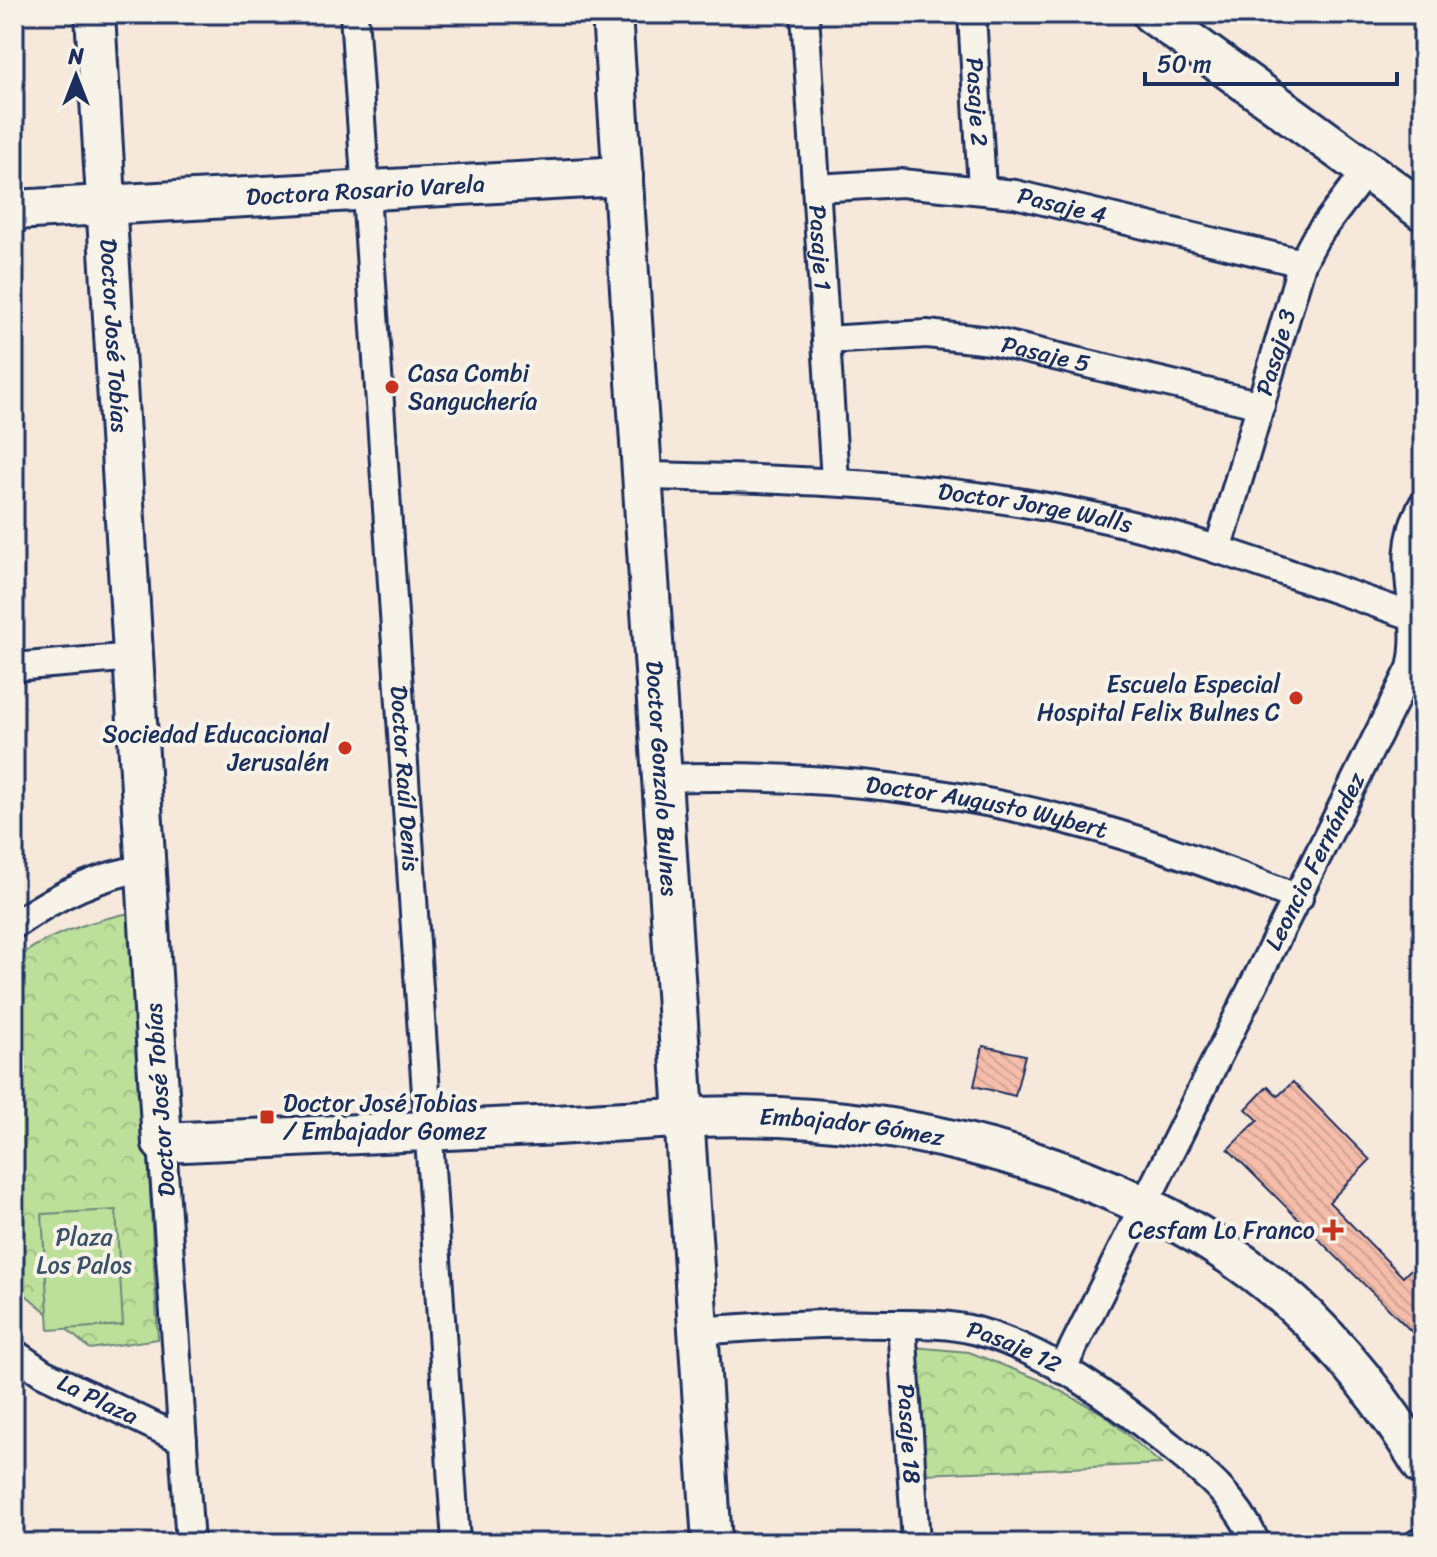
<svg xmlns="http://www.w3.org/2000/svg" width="1437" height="1557" viewBox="0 0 1437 1557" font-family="Sriracha,sans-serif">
<defs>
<pattern id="forest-crowns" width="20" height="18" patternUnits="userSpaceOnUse" patternTransform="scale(2)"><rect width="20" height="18" fill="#bcdf99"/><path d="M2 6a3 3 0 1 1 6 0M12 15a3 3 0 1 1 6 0" fill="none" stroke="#a1c086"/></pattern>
<pattern id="building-back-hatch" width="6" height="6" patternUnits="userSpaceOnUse" patternTransform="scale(2)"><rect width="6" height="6" fill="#f5bdaa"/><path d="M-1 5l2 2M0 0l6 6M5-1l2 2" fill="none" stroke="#d1a395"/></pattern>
</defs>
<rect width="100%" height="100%" fill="#f7e8dc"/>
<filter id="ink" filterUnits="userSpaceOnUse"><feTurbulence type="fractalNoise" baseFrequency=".0125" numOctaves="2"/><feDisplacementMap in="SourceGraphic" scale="16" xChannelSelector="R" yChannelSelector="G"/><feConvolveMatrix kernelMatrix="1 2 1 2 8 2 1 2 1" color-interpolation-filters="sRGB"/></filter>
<g filter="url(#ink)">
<!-- forest -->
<g fill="url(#forest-crowns)" stroke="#6c877c" stroke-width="2">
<path d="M 135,912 L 158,1339 L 90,1349 L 14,1285 L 14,963 C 35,937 101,918 135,912 Z"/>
<path d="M 913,1347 L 969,1352 L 1038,1379 L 1104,1414 L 1161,1464 L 923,1474 Z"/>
</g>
<!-- pitch -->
<path fill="#bcdf99" stroke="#6c877c" stroke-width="2" d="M 116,1210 L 123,1325 L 49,1330 L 42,1214 Z"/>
<!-- building -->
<g fill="url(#building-back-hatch)" stroke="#1b2f5e" stroke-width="2">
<path d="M 983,1046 L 1025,1055 L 1015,1096 L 974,1086 Z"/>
<path d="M 1293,1082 L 1370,1160 L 1329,1202 L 1403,1277 L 1423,1257 L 1423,1343 L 1228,1149 L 1258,1120 L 1246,1109 L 1268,1086 L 1278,1096 Z"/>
</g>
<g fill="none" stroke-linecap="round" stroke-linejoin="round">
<defs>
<g id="street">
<path id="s1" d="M 354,14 L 456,1543"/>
<path id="s2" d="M 805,14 L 835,480"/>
<path id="s3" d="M 972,14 L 982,189"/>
<path id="s4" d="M 816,188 L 901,183 L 1015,194 L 1302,263"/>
<path id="s5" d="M 826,340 L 927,334 L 991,341 L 1261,405"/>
<path id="s6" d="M 643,476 C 797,479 937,483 1088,515 C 1199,538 1306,580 1412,616"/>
<path id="s7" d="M 1218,550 L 1302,263 L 1316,237 L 1367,170"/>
<path d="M 14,667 L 134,657"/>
<path id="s8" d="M 663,778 C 810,773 955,788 1097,828 C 1166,847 1232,873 1299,898"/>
<path d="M 14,925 C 54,897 98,875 146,868"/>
<path d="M 162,1143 L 190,1543"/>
<path id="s9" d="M 902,1324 L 916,1543"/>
<path id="s10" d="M 698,1331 C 761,1326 823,1322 886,1324 C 917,1324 947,1323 977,1331 C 1044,1350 1106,1394 1159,1437 C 1199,1469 1236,1495 1256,1543"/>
<path id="s11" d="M 14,1353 L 43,1373 L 183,1440"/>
<path id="s12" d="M 1062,1370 L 1411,668 C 1425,610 1390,562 1423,504"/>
<path d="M 1418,1543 L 1423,1542"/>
</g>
<g id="secondary">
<path id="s13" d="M 95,14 L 162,1143 C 287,1137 412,1131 537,1126 C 618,1122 700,1114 780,1117 C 958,1125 1158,1183 1293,1304 C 1344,1351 1387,1407 1423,1466"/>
<path id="s14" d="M 612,14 L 712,1543"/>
<path d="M 1152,14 L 1423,211"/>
<path id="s15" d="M 14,210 L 623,176"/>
</g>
</defs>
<!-- street casing -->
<use href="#street" stroke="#1b2f5e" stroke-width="32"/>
<!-- secondary casing -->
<use href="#secondary" stroke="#1b2f5e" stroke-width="44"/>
<!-- street -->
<use href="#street" stroke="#f7f3e8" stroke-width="26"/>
<!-- secondary -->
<use href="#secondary" stroke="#f7f3e8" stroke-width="38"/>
</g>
</g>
<!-- markers -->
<g fill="#c8321e" stroke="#f7f3e8" stroke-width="3">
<circle cx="392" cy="387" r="8"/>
<circle cx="1296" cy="698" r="8"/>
<circle cx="345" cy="748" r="8"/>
<rect x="259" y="1109" width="16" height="16" rx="4"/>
<path d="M1329 1218h8v8h8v8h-8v8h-8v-8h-8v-8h8z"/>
</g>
<g text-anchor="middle" stroke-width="8" stroke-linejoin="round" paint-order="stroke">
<!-- street labels -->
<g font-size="24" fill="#1b2f5e" stroke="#f7f3e8">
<text dy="8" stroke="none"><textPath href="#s3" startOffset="88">Pasaje 2</textPath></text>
<text dy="8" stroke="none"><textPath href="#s15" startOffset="352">Doctora Rosario Varela</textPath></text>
<text dy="8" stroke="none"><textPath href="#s4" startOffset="248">Pasaje 4</textPath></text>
<text dy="8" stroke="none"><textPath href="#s2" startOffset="234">Pasaje 1</textPath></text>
<text dy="8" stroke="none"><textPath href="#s13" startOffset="322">Doctor José Tobías</textPath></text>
<text dy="8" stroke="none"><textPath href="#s7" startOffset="206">Pasaje 3</textPath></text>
<text dy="8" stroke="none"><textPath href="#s5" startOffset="222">Pasaje 5</textPath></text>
<text dy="8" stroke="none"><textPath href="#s6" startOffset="394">Doctor Jorge Walls</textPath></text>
<text dy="8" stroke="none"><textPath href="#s1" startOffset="766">Doctor Raúl Denis</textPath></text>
<text dy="8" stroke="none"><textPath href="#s14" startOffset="766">Doctor Gonzalo Bulnes</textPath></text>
<text dy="8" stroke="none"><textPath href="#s8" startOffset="326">Doctor Augusto Wybert</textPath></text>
<text dy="8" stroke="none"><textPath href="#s12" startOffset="568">Leoncio Fernández</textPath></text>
<text transform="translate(160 1100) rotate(-94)" y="8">Doctor José Tobías</text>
<text dy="8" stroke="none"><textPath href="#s13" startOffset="1822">Embajador Gómez</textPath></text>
<text dy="8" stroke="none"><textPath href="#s10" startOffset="320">Pasaje 12</textPath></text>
<text dy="8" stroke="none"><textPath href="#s11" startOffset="96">La Plaza</textPath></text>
<text dy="8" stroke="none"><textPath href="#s9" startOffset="110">Pasaje 18</textPath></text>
</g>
<!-- poi labels -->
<g font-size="24" fill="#1b2f5e" stroke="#f7f3e8" text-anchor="end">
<text x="408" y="381" text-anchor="start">Casa Combi<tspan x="408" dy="28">Sanguchería</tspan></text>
<text x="1280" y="692">Escuela Especial<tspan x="1280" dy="28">Hospital Felix Bulnes C</tspan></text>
<text x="329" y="742">Sociedad Educacional<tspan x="329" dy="28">Jerusalén</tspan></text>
<text x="283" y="1111" text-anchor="start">Doctor José Tobias<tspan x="283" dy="28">/ Embajador Gomez</tspan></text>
<text x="1315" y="1238">Cesfam Lo Franco</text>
</g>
<!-- park labels -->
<g font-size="24" fill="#3b526a" stroke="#f7f3e8">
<text x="84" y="1245">Plaza<tspan x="84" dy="28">Los Palos</tspan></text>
</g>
</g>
<!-- margin -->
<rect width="1437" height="1557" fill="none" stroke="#f7f3e8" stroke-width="48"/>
<rect x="24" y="24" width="1389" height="1509" fill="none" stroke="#1b2f5e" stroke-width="3" filter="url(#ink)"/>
<!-- north arrow -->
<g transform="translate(76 76)" stroke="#f7f3e8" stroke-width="6" paint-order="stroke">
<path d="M0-6L14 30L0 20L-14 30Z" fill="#1b2f5e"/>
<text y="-12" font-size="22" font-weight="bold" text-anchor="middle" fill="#1b2f5e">N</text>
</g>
<!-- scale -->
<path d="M1145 72v12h252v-12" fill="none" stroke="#1b2f5e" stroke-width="4"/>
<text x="1157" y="72" font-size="24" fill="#1b2f5e" stroke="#f7f3e8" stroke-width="6" paint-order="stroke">50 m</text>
</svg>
